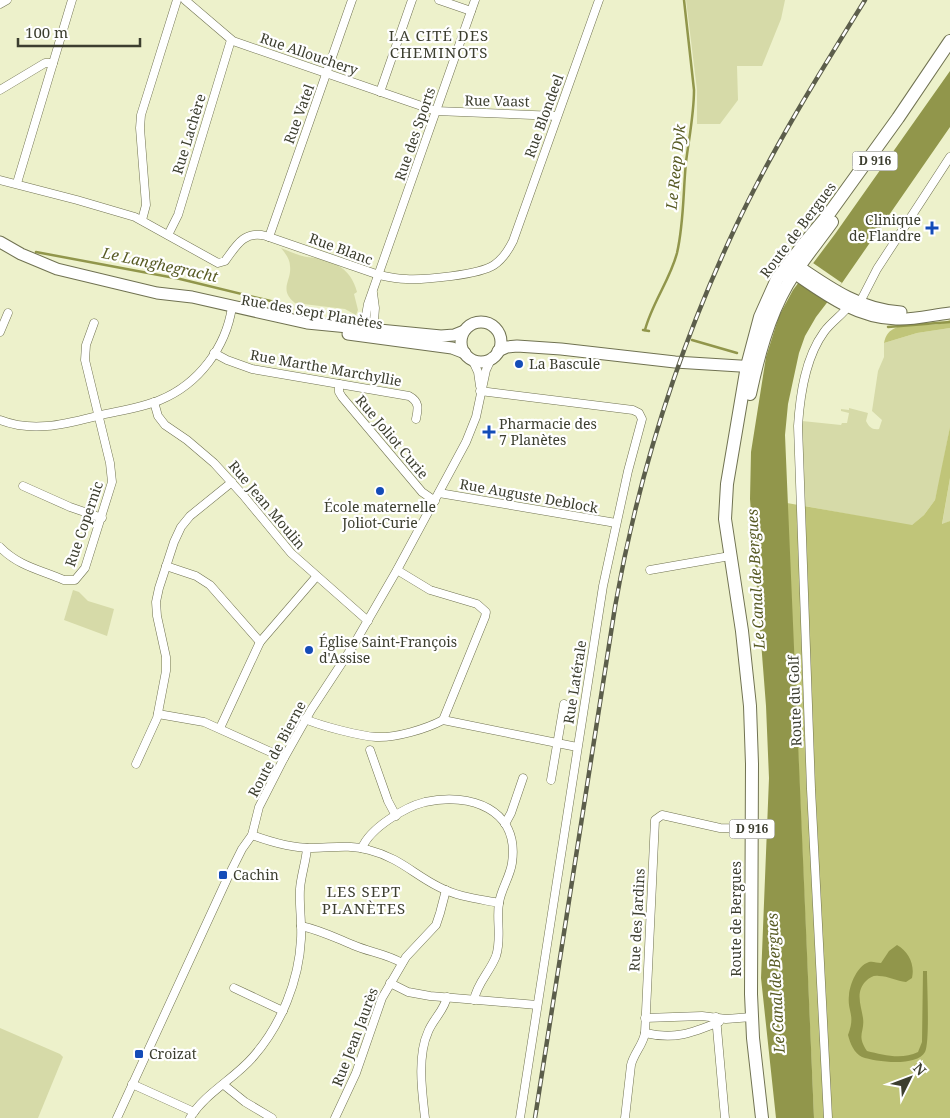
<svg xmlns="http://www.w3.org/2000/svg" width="950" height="1118" viewBox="0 0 950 1118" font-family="'Noto Serif',serif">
<rect width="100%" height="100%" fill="#edf1cb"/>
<!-- green -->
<g fill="#d6daa8">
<path d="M 686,0 L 785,0 L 781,19 L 762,66 L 737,66 L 738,100 L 720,124 L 697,124 L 697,90 Z"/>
<path d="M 281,248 C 289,251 299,256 307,257 C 331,259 351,267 357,292 L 354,294 L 358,310 L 356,315 L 345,309 L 295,303 C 278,289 292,281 290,266 C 290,259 285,253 281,248 Z"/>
<path d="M 950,328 L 950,427 L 940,479 L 935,500 L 924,515 L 911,526 L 805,506 L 801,448 L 802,421 L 841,425 L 842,423 L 847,423 L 849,413 L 841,411 L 841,409 L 849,410 L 849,408 L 868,413 L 866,421 C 869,427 872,430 879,429 L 882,420 L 872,411 L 878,371 L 884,357 L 884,343 L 917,333 Z"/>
<path d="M 950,478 L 950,521 L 942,525 Z"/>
<path d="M 73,590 L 79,592 L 88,601 L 114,609 L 107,636 L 64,620 Z"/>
<path d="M 0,1028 L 60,1054 L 63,1057 L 38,1118 L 0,1118 Z"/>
</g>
<!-- forest -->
<g fill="#c0c579">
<path d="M 950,320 L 950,328 L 917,333 L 884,343 C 889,317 920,328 939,324 C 942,324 946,322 950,320 Z"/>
<path d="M 950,427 L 950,478 L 942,524 L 950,521 L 950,1118 L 814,1118 L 787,503 L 912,525 L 924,515 L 935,500 Z"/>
</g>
<!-- water -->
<g fill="#91964b">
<path d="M 950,71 L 950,127 L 842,283 L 816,317 L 805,336 L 799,353 L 788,404 L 785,435 L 814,1118 L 776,1118 L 761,978 L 769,778 L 766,706 L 750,499 L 751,452 L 766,357 L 779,316 L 793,290 L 835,234 Z"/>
<path d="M 897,945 C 909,952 915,965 912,978 L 906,982 C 897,981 888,976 879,976 C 874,975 870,977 866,981 C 855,992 861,1005 863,1018 C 865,1032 856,1035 867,1051 C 883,1055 902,1060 918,1052 L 922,1042 L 923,971 L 927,971 C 927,985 930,1042 925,1052 C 917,1067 876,1062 862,1057 C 854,1053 850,1043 848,1035 C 856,1014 847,1012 849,995 C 850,984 857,966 869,962 C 873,961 877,963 881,963 L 889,951 Z"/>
</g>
<!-- pier -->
<path fill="#edf1cb" d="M 813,263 L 842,283 L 828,301 L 799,282 Z"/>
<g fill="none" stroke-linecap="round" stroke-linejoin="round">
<!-- stream -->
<g stroke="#91964b" stroke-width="2.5">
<path d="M 36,252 L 180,279 L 279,303"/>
<path d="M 888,327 L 950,322"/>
<path d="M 643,330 L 649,331"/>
<path d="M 645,330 C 652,303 670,280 677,253 C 684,223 683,192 686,162 C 689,138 694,114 694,90 L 684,0"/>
<path d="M 692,340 L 737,353"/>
</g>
<defs>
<g id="street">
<path d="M 185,0 L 233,41 L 436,111 L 557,116"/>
<path d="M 439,0 L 471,11"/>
<path d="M 0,4 L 7,0"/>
<path d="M 0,90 L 45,63 L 53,63"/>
<path d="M 380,92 L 412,0"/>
<path d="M 0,180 L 77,200 L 135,217 L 218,263 L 225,261 C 236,246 244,230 266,236 L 379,275 C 388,277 397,279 406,279 C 424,280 479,275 494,265 C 503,259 508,251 513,241 L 599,0"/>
<path d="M 17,183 L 72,0"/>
<path d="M 142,220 L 146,205 L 140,128 L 141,115 L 177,0"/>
<path d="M 168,235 L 178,215 L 231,40"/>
<path d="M 269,237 L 352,0"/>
<path d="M 373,293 L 375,308 L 373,334"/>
<path d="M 858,306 L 877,269 L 950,157"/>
<path d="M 0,332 L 8,313"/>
<path d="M 363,332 L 368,304 L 475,0"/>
<path d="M 214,353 L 227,360 L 252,369 L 409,396 C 420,402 418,409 416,419"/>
<path d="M 472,359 L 478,372 L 480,386"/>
<path d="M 339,384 L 339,392 L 342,397 L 422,492 L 435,501"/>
<path d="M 480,391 L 633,410 L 639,413 L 642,419 L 628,471 L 603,586 L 520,1118"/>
<path d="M 154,402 L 158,416 L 165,425 L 187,440 L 214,463 L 243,495 L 291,553 L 368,621"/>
<path d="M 0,420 C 33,433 65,424 97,416 C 118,411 141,408 160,400 C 199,384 226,347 232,307"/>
<path d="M 23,486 L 70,507 L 102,518"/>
<path d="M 439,493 L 616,523"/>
<path d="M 0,547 C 18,566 41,570 64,580 L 75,580 L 85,568 L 112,482 L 110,463 L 85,360 L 86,345 L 94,323"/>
<path d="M 166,566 L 196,576 L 210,585 L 260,642"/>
<path d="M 650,570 L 730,556"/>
<path d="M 158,714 L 204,722 L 284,758"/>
<path d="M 305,719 C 321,726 360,736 376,737 C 396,738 426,729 443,720 L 485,617 L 486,612 L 477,604 L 430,590 L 397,570"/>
<path d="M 443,720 L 577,747"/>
<path d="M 220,728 L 260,642 L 316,577"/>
<path d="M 370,750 L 388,801 L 396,816"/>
<path d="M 136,764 L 157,718 L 166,671 L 166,657 L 157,616 L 156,602 L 159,588 L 174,542 L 181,527 L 190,516 L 232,482"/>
<path d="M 551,780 L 564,704"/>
<path d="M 505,824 L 511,813 L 523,778"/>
<path d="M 252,835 C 271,842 291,848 312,848 C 331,848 349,844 369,850 C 400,858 413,874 439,887 C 458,897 479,899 499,903"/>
<path d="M 362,848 C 370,828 405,807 425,802 C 470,792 520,809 512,863 C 510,877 501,889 499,903 C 496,920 502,938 496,956 C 490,972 477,983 474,1000"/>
<path d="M 301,926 C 320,930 336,938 353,945 C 369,952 387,954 402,963"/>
<path d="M 390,983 L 408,992 L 430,996 L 537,1005"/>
<path d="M 234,988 L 283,1011"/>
<path d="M 716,1017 L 725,1118"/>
<path d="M 645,1018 L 702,1016 L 726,1019 L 752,1017"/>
<path d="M 645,1033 C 675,1040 692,1033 719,1022"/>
<path d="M 132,1084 L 194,1112"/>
<path d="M 224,1085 L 245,1102 L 272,1118"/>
<path d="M 117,1118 L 227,879 L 242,849 L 252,835 L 259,807 L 284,758 L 311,710 L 353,646 L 397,570 L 466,442 L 476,417 L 486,370 L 492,357"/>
<path d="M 190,1118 C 204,1094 234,1079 253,1057 C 281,1025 299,981 301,939 C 302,922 299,906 300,889 C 301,875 306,862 307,848"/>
<path d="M 335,1118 L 356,1073 L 382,998 L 406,957 L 436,925 L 440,913 L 446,890"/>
<path d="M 425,1118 C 422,1092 417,1056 428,1032 C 433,1019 444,1011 447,997"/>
<path d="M 625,1118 L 631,1065 C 634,1053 643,1045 645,1033 L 655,820 L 662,815 L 720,828 L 752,829"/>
<path d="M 828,1118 L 811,789 L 798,426 C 800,395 805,358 824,332 C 832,321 843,315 851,303"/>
</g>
<g id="secondary">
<path d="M 0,242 L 21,254 L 57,269 L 157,293 L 192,297 L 307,323 L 441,336 L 454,335 L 464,331"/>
<path d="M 792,262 C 826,285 859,310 901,312"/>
<path d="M 788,269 C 821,291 854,318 896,319 C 914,320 932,315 950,313"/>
<circle cx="481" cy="342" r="20"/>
<path d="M 348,334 L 452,348 L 465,353"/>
<path d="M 498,351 L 507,347 L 517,346 L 561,349 L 675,362 L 756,367"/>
</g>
<g id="primary">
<path d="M 750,394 C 758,357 768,318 787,285 C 800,263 817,243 832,222"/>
<path d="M 762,1118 L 753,1038 L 751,994 L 752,764 L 750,706 L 742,631 L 725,519 L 727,484 L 747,366 L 760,317 L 777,279 L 807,240 L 828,215 L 898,118 L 950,41"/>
</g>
</defs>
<!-- street casing -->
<use href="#street" stroke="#707251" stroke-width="9"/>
<!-- secondary casing -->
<use href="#secondary" stroke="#707251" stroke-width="13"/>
<!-- primary casing -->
<use href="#primary" stroke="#707251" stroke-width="14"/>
<!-- street -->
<use href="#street" stroke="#fff" stroke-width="8"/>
<!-- secondary -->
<use href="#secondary" stroke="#fff" stroke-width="11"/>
<!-- primary -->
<use href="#primary" stroke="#fff" stroke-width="12"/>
<defs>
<path id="rail" d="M 535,1118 L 615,607 C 638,475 679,347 736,226 C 773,148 819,74 865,0"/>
</defs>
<!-- rail casing -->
<use href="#rail" stroke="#5c5e4b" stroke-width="4.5"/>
<!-- rail -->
<use href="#rail" stroke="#fff" stroke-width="2.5" stroke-dasharray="8" stroke-linecap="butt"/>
</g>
<!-- markers -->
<g fill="#144cb8" stroke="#fff" stroke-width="2">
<path d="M929.5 220.5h5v5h5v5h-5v5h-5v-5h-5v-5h5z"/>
<circle cx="519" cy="364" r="5"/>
<path d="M486.5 424.5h5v5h5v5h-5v5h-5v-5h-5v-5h5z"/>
<circle cx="380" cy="491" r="5"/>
<circle cx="309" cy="650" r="5"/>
<rect x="218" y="870" width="10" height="10" rx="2.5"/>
<rect x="134" y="1049" width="10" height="10" rx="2.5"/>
</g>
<g text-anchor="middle" stroke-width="4.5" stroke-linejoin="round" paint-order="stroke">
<!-- shield labels -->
<g fill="#fff" stroke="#76786d" stroke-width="1">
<rect x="852.5" y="151.5" width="45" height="19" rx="4"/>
<rect x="729.5" y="819.5" width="45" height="19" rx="4"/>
</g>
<g font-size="12" font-weight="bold" fill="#3c3e2f">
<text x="875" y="165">D 916</text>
<text x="752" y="833">D 916</text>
</g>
<!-- street labels -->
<g font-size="14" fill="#3c3e2f" stroke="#fff">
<text transform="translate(309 54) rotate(19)" y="5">Rue Allouchery</text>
<text transform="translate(497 101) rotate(1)" y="5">Rue Vaast</text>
<text transform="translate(299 114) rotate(-70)" y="5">Rue Vatel</text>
<text transform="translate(544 116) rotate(-70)" y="5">Rue Blondeel</text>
<text transform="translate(189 134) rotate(-73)" y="5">Rue Lachère</text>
<text transform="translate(415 134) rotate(-71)" y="5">Rue des Sports</text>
<text transform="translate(798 230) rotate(-53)" y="5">Route de Bergues</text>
<text transform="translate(341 249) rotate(20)" y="5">Rue Blanc</text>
<text transform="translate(312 312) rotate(10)" y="5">Rue des Sept Planètes</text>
<text transform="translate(326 368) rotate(10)" y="5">Rue Marthe Marchyllie</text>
<text transform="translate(392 437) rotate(50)" y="5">Rue Joliot Curie</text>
<text transform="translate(529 496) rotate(10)" y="5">Rue Auguste Deblock</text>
<text transform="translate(267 505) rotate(50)" y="5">Rue Jean Moulin</text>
<text transform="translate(84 524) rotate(-71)" y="5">Rue Copernic</text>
<text transform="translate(575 682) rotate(-81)" y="5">Rue Latérale</text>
<text transform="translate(795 701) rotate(-92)" y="5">Route du Golf</text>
<text transform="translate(277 749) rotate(-62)" y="5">Route de Bierne</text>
<text transform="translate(736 919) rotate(-90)" y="5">Route de Bergues</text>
<text transform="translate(637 920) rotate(-87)" y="5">Rue des Jardins</text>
<text transform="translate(355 1037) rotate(-69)" y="5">Rue Jean Jaurès</text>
</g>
<!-- poi labels -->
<g font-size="14" fill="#3c3e2f" stroke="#fff" text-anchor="start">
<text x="921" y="225" text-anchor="end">Clinique<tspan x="921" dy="16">de Flandre</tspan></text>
<text x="529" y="369">La Bascule</text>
<text x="499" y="429">Pharmacie des<tspan x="499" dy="16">7 Planètes</tspan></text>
<text x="380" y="512" text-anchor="middle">École maternelle<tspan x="380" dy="16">Joliot-Curie</tspan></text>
<text x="319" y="647">Église Saint-François<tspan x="319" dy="16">d'Assise</tspan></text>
<text x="233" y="880">Cachin</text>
<text x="149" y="1059">Croizat</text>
</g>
<!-- neighbourhood labels -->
<g font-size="15" letter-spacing="1" fill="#3c3e2f" stroke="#fff">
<text x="439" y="41">LA CITÉ DES<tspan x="439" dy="17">CHEMINOTS</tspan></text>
<text x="364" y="897">LES SEPT<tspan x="364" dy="17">PLANÈTES</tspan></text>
</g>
<!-- water labels -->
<g font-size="15" font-style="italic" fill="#575a23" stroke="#fff">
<text transform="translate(676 167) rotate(-84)" y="5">Le Reep Dyk</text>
<text transform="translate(160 265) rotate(12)" y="5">Le Langhegracht</text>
<text transform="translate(756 579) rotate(-93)" y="5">Le Canal de Bergues</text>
<text transform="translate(776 983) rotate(-93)" y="5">Le Canal de Bergues</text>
</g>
</g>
<!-- north arrow -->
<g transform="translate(910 1078) rotate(48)" stroke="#ffffff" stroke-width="4" paint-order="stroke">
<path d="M0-4L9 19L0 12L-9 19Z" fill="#3c3e2f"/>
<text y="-8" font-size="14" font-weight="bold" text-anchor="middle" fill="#3c3e2f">N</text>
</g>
<!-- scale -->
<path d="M18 38v8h122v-8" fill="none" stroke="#3c3e2f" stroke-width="2.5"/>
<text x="25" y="38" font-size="15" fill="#3c3e2f" stroke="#ffffff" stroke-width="4" paint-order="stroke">100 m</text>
</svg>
